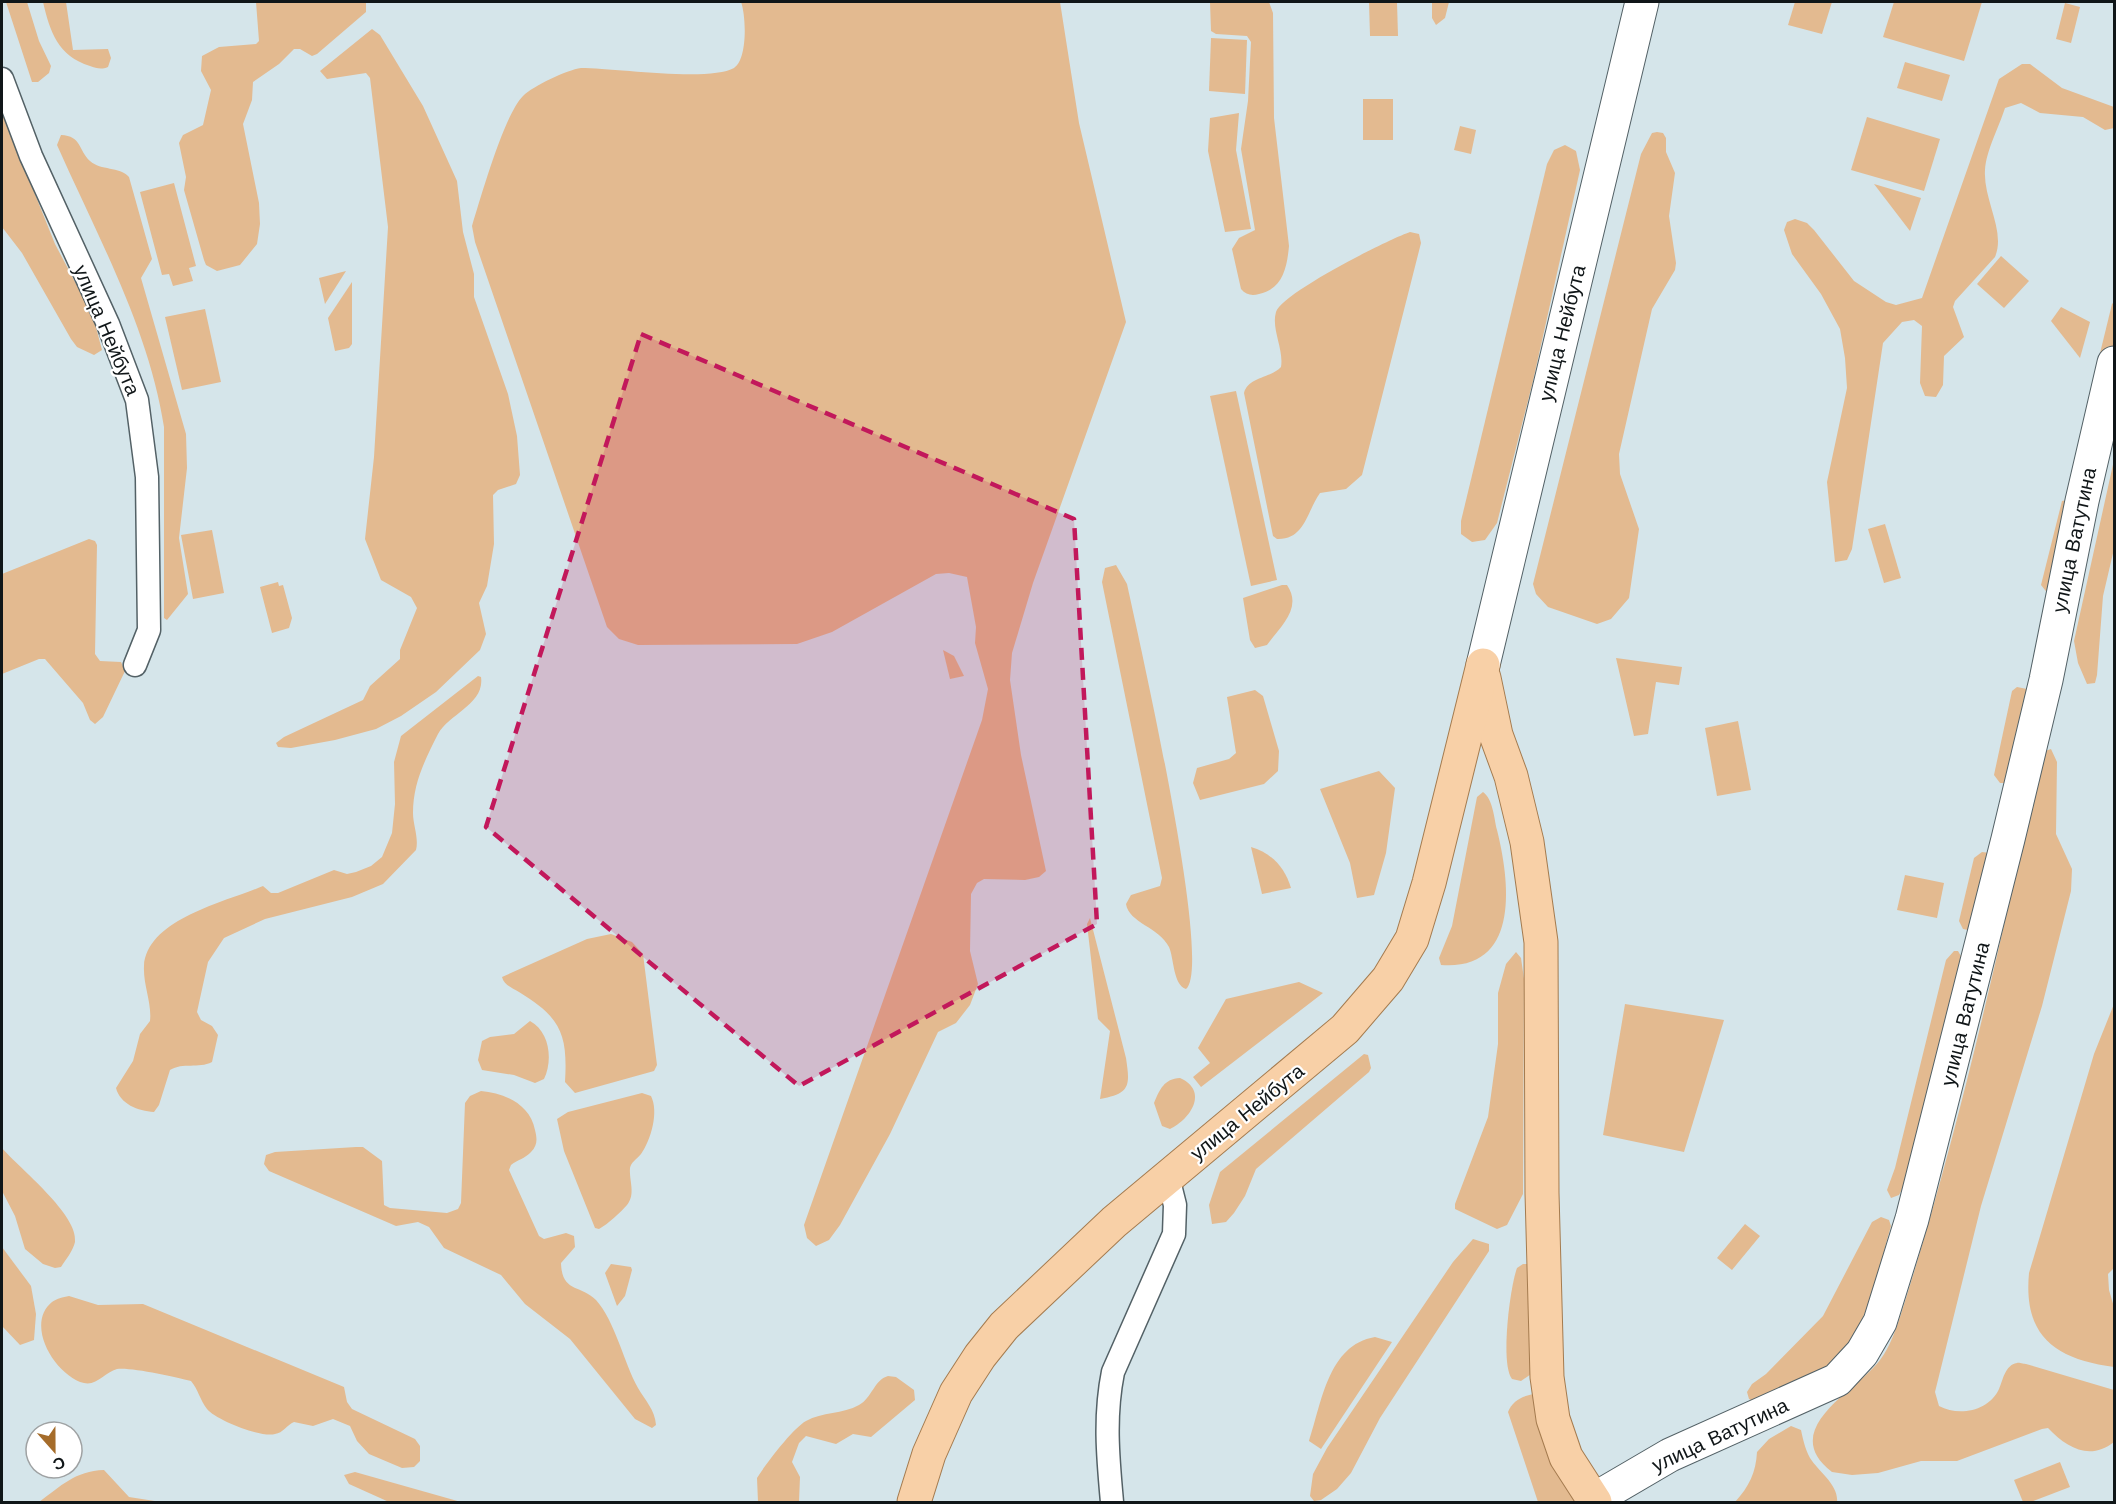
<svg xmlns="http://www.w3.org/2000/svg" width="2116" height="1504" viewBox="0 0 2116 1504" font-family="'Work Sans',sans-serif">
<rect width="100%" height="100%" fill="#d5e5ea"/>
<!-- green -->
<g fill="#e3ba90">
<path d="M 6,2 L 27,2 L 39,41 L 51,66 L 49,73 L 38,82 L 32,82 Z"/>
<path d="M 43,2 L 66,2 L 73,50 L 108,49 L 111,58 L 108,67 C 101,70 96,68 90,66 C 58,56 50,32 43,2 Z"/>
<path d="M 256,2 L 366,2 L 366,12 L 317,54 L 312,56 L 300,49 L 294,49 L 279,64 L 253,82 L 252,100 L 243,124 L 259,203 L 260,224 L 257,244 L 240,265 L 217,271 L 206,265 L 204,260 L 184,190 L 186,177 L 179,143 L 183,135 L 203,125 L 211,90 L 201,71 L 202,56 L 219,47 L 256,44 L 259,41 Z"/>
<path d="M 741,2 L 1060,2 L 1079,123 L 1126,322 L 1033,583 L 1012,653 L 1010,680 L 1021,755 L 1046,871 L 1039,877 L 1025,880 L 984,879 L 977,883 L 971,894 L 970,951 L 978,984 L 970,1005 L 956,1023 L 938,1032 L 890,1134 L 840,1225 L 829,1240 L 816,1246 L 807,1238 L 804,1225 L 982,720 L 988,689 L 975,643 L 976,627 L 967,577 L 949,573 L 936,574 L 832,632 L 797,644 L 638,645 L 619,639 L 607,627 L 475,242 L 472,226 C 481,197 504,115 523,96 C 533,86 567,70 581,68 C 613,68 710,82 734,68 C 748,59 746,15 741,2 Z"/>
<path d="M 1210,2 L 1269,2 L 1273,13 L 1274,118 L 1289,246 C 1287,267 1283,289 1259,294 C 1252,296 1246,295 1241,289 L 1232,249 L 1239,238 L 1255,230 L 1241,149 L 1248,101 L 1251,42 L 1247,36 L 1216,34 L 1211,31 Z"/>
<path d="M 1369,2 L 1397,2 L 1398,36 L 1370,36 Z"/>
<path d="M 1432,2 L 1449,2 L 1445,18 L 1436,25 L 1432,18 Z"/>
<path d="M 1795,2 L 1832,2 L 1822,34 L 1788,25 Z"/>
<path d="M 1894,2 L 1982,2 L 1964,61 L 1883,37 Z"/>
<path d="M 2065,3 L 2080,7 L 2071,43 L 2056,39 Z"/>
<path d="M 372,29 L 380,35 L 423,106 L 457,181 L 463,232 L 474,274 L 474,297 L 508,394 L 517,436 L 520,475 L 516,484 L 498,490 L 493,495 L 494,544 L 487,586 L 479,603 L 486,634 L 480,650 L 436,692 L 401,716 L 376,729 L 335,740 L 291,748 L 278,747 L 276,743 L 284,737 L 363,700 L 370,686 L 400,659 L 400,650 L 417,608 L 411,597 L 381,580 L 365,539 L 374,457 L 388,227 L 370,78 L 366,73 L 327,79 L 320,71 Z"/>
<path d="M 1211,38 L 1247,40 L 1245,94 L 1209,91 Z"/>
<path d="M 1905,62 L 1950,75 L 1942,101 L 1897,88 Z"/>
<path d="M 2022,64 L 2030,64 L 2062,88 L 2114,107 L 2114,128 L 2105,130 L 2083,117 L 2040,113 L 2021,103 L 2005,108 C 1999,127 1986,151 1985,170 C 1983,200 2006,231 1995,257 L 1955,301 L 1953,307 L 1964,337 L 1944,356 L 1943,385 L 1936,397 L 1925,396 L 1920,383 L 1922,326 L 1914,320 L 1902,322 L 1883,343 L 1852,549 L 1847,560 L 1835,562 L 1827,482 L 1847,388 L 1845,358 L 1840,329 L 1821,294 L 1792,254 L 1784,230 L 1787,222 L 1795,219 L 1807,223 L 1814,230 L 1854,281 L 1886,302 L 1896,305 L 1922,298 L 1999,79 Z"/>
<rect x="1363" y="99" width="30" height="41"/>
<path d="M 2,112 L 55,244 L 93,316 L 102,350 L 94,355 L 77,347 L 71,339 L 22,253 L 2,227 Z"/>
<path d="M 1239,113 L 1236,150 L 1251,229 L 1225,232 L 1208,151 L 1210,118 Z"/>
<path d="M 1867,117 L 1940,139 L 1924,191 L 1851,170 Z"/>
<path d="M 1460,126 L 1476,130 L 1471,154 L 1454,150 Z"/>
<path d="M 1657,132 L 1663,133 L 1666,138 L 1666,152 L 1675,173 L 1669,216 L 1676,263 L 1675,270 L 1652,309 L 1619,454 L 1620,474 L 1639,529 L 1629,598 L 1611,619 L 1597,624 L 1548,607 L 1536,594 L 1533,584 L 1641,154 L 1652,133 Z"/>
<path d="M 61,135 C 82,136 78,150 90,161 C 101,171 119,166 129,177 L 152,259 L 141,278 L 186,434 L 187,468 L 179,538 L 188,594 L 167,620 L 164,618 L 164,427 C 149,329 97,235 57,145 Z"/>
<path d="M 1565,145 L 1576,151 L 1580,170 L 1533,381 L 1497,523 L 1485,540 L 1472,542 L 1461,534 L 1461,521 L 1547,164 L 1554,150 Z"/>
<path d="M 174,183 L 196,266 L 189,268 L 193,281 L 173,286 L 169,274 L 162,275 L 140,192 Z"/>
<path d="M 1874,184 L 1921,198 L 1910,231 Z"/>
<path d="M 1410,232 L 1419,234 L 1421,243 L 1362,475 L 1346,489 L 1320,493 C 1307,511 1305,540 1277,539 L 1273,536 L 1244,393 C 1248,377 1271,378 1281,367 C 1284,349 1271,329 1276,312 C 1282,293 1387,240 1410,232 Z"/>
<path d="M 2001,256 L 2029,281 L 2004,308 L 1977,284 Z"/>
<path d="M 346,271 L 325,304 L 319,278 Z"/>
<path d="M 352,282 L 352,344 L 349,348 L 335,351 L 328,318 Z"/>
<path d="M 2114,302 L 2114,351 L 2083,423 L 2112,304 Z"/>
<path d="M 2061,307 L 2090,322 L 2080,358 L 2051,321 Z"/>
<path d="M 205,309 L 221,382 L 182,390 L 165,317 Z"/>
<path d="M 1236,391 L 1277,580 L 1251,586 L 1210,396 Z"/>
<path d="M 2114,460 L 2114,549 L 2103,596 L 2097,675 L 2095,683 L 2087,684 L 2078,663 L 2074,641 Z"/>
<path d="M 2067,500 L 2049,595 L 2041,585 L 2062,501 Z"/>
<path d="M 1885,524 L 1901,578 L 1884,583 L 1868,529 Z"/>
<path d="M 212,530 L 224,593 L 193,599 L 181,535 Z"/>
<path d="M 89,539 L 95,541 L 97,545 L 95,654 L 100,661 L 121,662 L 125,671 L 103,717 L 95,724 L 90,720 L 83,703 L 45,659 L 39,659 L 2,674 L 2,574 Z"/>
<path d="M 1116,565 L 1127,584 C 1138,635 1214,966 1186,989 C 1173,985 1174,958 1169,947 C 1159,927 1129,923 1126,904 L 1131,895 L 1160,886 L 1162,878 L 1102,582 L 1105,568 Z"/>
<path d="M 278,582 L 279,586 L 283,585 L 292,618 L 289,628 L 272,633 L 260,587 Z"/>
<path d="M 1282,585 L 1287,585 C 1303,608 1280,627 1267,645 L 1255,648 L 1250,640 L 1243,598 Z"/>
<path d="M 943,650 L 954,656 L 964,676 L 950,679 Z"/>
<path d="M 1616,658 L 1682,667 L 1679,685 L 1656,682 L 1648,734 L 1634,736 Z"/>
<path d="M 478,676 L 481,677 C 485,704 449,714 438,734 C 425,760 413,783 413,813 C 413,825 419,838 416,850 L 383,884 L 352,897 L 265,919 L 224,938 L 208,962 L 197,1012 L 201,1020 L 212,1026 L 218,1035 L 212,1062 C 198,1069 183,1062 170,1070 L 159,1105 L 154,1112 C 138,1111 120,1104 116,1088 L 133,1061 L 140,1034 L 150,1021 C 152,1003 143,985 144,966 C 147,919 226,902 263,886 L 271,893 L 278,893 L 334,870 L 347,874 L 356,872 L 371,866 L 382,857 L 392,833 L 395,804 L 394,762 L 401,736 Z"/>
<path d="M 2017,687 L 2027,689 L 2007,783 L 2000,783 L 1994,775 L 2012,691 Z"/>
<path d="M 1255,690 L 1263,696 L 1279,751 L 1278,771 L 1264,784 L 1200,800 L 1193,783 L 1197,768 L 1229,759 L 1236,753 L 1227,697 Z"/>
<path d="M 1738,721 L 1751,790 L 1717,796 L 1705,728 Z"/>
<path d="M 2051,749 L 2057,762 L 2056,834 L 2072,869 L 2071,891 L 2042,1006 L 1981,1206 L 1935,1392 L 1939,1406 C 1959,1417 1989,1411 1999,1389 C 2003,1380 2005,1365 2017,1363 C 2018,1362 2025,1364 2026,1364 L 2114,1390 L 2114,1442 C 2090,1461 2067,1448 2048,1428 L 2042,1429 L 1957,1461 L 1921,1461 L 1878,1473 L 1852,1475 L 1832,1472 C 1776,1429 1858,1390 1880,1360 C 1890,1347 1896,1329 1901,1314 C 1958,1135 1999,951 2039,767 L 2045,751 Z"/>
<path d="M 1379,771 L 1395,788 L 1386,853 L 1374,895 L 1357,898 L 1350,863 L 1320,789 Z"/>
<path d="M 1483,792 C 1493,799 1494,818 1497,830 C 1510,882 1521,971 1441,965 L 1439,958 L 1452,926 L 1477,797 Z"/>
<path d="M 1251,847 C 1272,853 1285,868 1291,888 L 1262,894 Z"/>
<path d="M 1982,852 L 1990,853 L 1968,930 L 1963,929 L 1959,921 L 1974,858 Z"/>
<path d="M 1905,875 L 1944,883 L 1937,918 L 1897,910 Z"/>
<path d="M 1090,918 L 1126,1058 C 1130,1085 1131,1094 1100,1099 L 1110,1031 L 1098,1019 L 1087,924 Z"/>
<path d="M 611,934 L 632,942 L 643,954 L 657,1065 L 654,1071 L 575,1093 L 565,1082 C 568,1033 560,1017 519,992 C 511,987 504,985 502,977 L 587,939 Z"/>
<path d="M 1954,951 L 1958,951 L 1962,958 L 1906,1181 L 1899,1195 L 1891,1198 L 1887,1190 L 1895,1168 L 1946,960 Z"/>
<path d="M 1516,952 L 1521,958 L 1524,979 L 1523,1194 L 1507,1225 L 1497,1229 L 1455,1209 L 1455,1204 L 1488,1117 L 1498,1044 L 1498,993 L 1506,964 Z"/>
<path d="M 1299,982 L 1323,993 L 1201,1087 L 1193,1077 L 1210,1063 L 1198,1048 L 1226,999 Z"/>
<path d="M 1625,1004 L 1724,1020 L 1684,1152 L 1603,1135 Z"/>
<path d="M 2114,1004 L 2114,1268 L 2108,1274 L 2109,1290 L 2114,1307 L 2114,1367 C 2056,1359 2023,1337 2029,1273 L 2094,1054 Z"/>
<path d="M 530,1021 C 550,1032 553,1060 544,1079 L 535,1083 L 514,1075 L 482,1070 L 478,1060 L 482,1041 L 490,1037 L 514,1034 Z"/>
<path d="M 1364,1054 L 1368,1055 L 1371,1068 L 1369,1072 L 1256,1169 L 1245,1196 L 1234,1213 L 1226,1222 L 1212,1224 L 1209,1205 L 1220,1172 Z"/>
<path d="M 1180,1078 C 1209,1091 1191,1119 1170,1129 L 1162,1126 L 1154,1103 C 1160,1089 1164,1079 1180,1078 Z"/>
<path d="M 481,1091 C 504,1093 530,1104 535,1130 C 537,1138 538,1145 531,1152 C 526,1158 517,1160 511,1165 L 509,1170 L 539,1236 L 544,1239 L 566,1233 L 574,1236 L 575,1247 L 561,1263 C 562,1293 580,1284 596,1300 C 615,1321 624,1363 638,1388 C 645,1400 655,1410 656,1425 L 652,1428 L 635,1419 L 570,1339 L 525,1304 L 501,1275 L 444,1248 L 429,1227 L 418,1222 L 396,1226 L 269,1171 L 264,1164 L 266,1155 L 275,1152 L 356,1147 L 363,1147 L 382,1161 L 384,1205 L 390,1208 L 447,1213 L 458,1209 L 461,1203 L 465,1103 L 470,1096 Z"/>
<path d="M 642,1093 L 651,1096 C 659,1112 651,1140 641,1154 C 637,1159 631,1162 630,1168 C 629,1181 636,1194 627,1205 C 621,1212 608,1224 599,1229 L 595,1228 L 564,1151 L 557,1119 L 568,1112 Z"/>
<path d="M 2,1148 C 19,1168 79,1215 75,1242 C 73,1251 66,1259 61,1267 L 55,1268 L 43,1264 L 25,1249 L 15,1216 L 2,1191 Z"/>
<path d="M 1881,1217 L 1889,1220 L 1891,1226 C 1877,1273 1868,1334 1828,1366 C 1813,1379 1773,1392 1753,1401 L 1749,1399 L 1747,1392 L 1752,1384 L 1766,1374 L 1823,1316 L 1872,1222 Z"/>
<path d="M 1745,1224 L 1760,1236 L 1732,1270 L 1717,1258 Z"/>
<path d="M 1473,1239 L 1489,1244 L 1489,1251 L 1380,1418 L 1351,1473 L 1337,1489 L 1321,1500 L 1314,1501 L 1310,1496 L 1313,1474 L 1327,1448 L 1453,1262 Z"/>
<path d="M 2,1247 L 31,1286 L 36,1314 L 34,1340 L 20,1345 L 2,1326 Z"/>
<path d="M 611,1264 L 631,1267 L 632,1270 L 625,1296 L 617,1306 L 605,1273 Z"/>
<path d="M 1523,1264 L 1528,1264 L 1534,1372 L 1521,1381 L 1512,1379 C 1500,1364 1510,1287 1517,1268 Z"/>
<path d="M 69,1296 L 98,1305 L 143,1304 L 344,1387 L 347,1402 L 352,1409 L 415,1439 L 420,1446 L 420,1461 L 414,1467 L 402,1468 L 369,1454 L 357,1441 L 350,1426 L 333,1419 L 313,1426 L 294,1422 C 287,1425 283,1433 275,1434 C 261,1438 216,1420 207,1409 C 200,1400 198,1389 191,1381 C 175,1377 131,1367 117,1369 C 105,1372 97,1386 84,1383 C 56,1376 24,1325 52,1302 C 56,1299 63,1297 69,1296 Z"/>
<path d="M 1375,1337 L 1392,1342 L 1321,1449 L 1309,1441 C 1322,1402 1328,1345 1375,1337 Z"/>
<path d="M 888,1376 L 896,1377 L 914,1390 L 915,1400 L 871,1437 L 853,1434 L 836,1444 L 806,1436 L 799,1443 L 792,1462 L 800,1477 L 799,1502 L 758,1502 L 757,1478 C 765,1465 793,1428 806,1421 C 822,1412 843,1414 859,1405 C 872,1398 874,1380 888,1376 Z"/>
<path d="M 1539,1393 L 1574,1496 L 1574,1502 L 1538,1502 L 1508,1412 C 1513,1399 1525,1395 1539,1393 Z"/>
<path d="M 1791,1426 L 1801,1430 C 1803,1439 1805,1449 1810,1458 C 1818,1471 1839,1485 1837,1502 L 1735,1502 C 1749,1487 1756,1472 1757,1452 L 1769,1439 Z"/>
<path d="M 2060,1462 L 2070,1487 L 2031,1502 L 2023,1502 L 2014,1480 Z"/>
<path d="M 104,1470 L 129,1497 L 161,1502 L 39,1502 C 61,1486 75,1471 104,1470 Z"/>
<path d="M 355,1472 L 461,1502 L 389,1502 L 349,1484 L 344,1475 Z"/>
</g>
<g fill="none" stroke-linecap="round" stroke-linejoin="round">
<defs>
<g id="street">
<path d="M 2,79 L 31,156 L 108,324 L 137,400 L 147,477 L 149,630 L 135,665"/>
<path d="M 1112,1502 C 1108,1458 1104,1417 1113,1372 L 1174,1234 L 1175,1205 L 1168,1177"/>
</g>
<g id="secondary">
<path d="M 1483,665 L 1642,2"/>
<path d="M 1593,1500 L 1670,1455 L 1837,1380 L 1862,1353 L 1880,1322 L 1912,1219 L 2008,839 L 2046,680 L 2082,501 L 2114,363"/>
</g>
<g id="primary">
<path d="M 1484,678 L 1496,735 L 1511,776 L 1527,842 L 1541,942 L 1542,1193 L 1547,1377 L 1553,1419 L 1566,1457 L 1595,1502"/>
<path d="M 914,1502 L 929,1454 L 956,1393 L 980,1356 L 1004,1326 L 1114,1222 L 1345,1029 L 1388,979 L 1412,939 L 1429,883 L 1483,665"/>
</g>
</defs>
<!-- street casing -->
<use href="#street" stroke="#536166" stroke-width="25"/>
<!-- secondary casing -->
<use href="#secondary" stroke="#536166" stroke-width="35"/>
<!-- primary casing -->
<use href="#primary" stroke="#a47b4f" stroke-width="35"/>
<!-- street -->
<use href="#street" stroke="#fff" stroke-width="22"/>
<!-- secondary -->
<use href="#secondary" stroke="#fff" stroke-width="33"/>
<!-- primary -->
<use href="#primary" stroke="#f8d0a7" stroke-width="33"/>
</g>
<!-- marked area -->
<path fill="#c2185b" fill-opacity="0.2" stroke="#c2185b" stroke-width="4.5" stroke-dasharray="12 8" stroke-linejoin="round" d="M 641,334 L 1074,519 L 1097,924 L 799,1086 L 486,827 Z"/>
<g text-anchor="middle" stroke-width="4.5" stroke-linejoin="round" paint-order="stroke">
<!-- street labels -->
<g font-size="20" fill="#101618" stroke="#fff">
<text transform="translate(107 330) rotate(67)" y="7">улица Нейбута</text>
<text transform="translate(1562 333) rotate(-76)" y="7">улица Нейбута</text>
<text transform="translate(2074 540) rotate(-78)" y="7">улица Ватутина</text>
<text transform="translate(1965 1014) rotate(-76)" y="7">улица Ватутина</text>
<text transform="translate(1247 1112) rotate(-39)" y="7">улица Нейбута</text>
<text transform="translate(1720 1435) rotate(-25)" y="7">улица Ватутина</text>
</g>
</g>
<!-- border -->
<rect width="2116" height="1504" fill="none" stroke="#101618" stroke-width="6"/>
<!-- north arrow -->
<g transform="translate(54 1450) rotate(159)"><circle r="28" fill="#ffffff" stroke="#9fa2a3" stroke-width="1.5"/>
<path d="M0-4.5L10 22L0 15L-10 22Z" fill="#a56c2a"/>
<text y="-9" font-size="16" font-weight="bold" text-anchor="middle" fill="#101618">С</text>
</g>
</svg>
